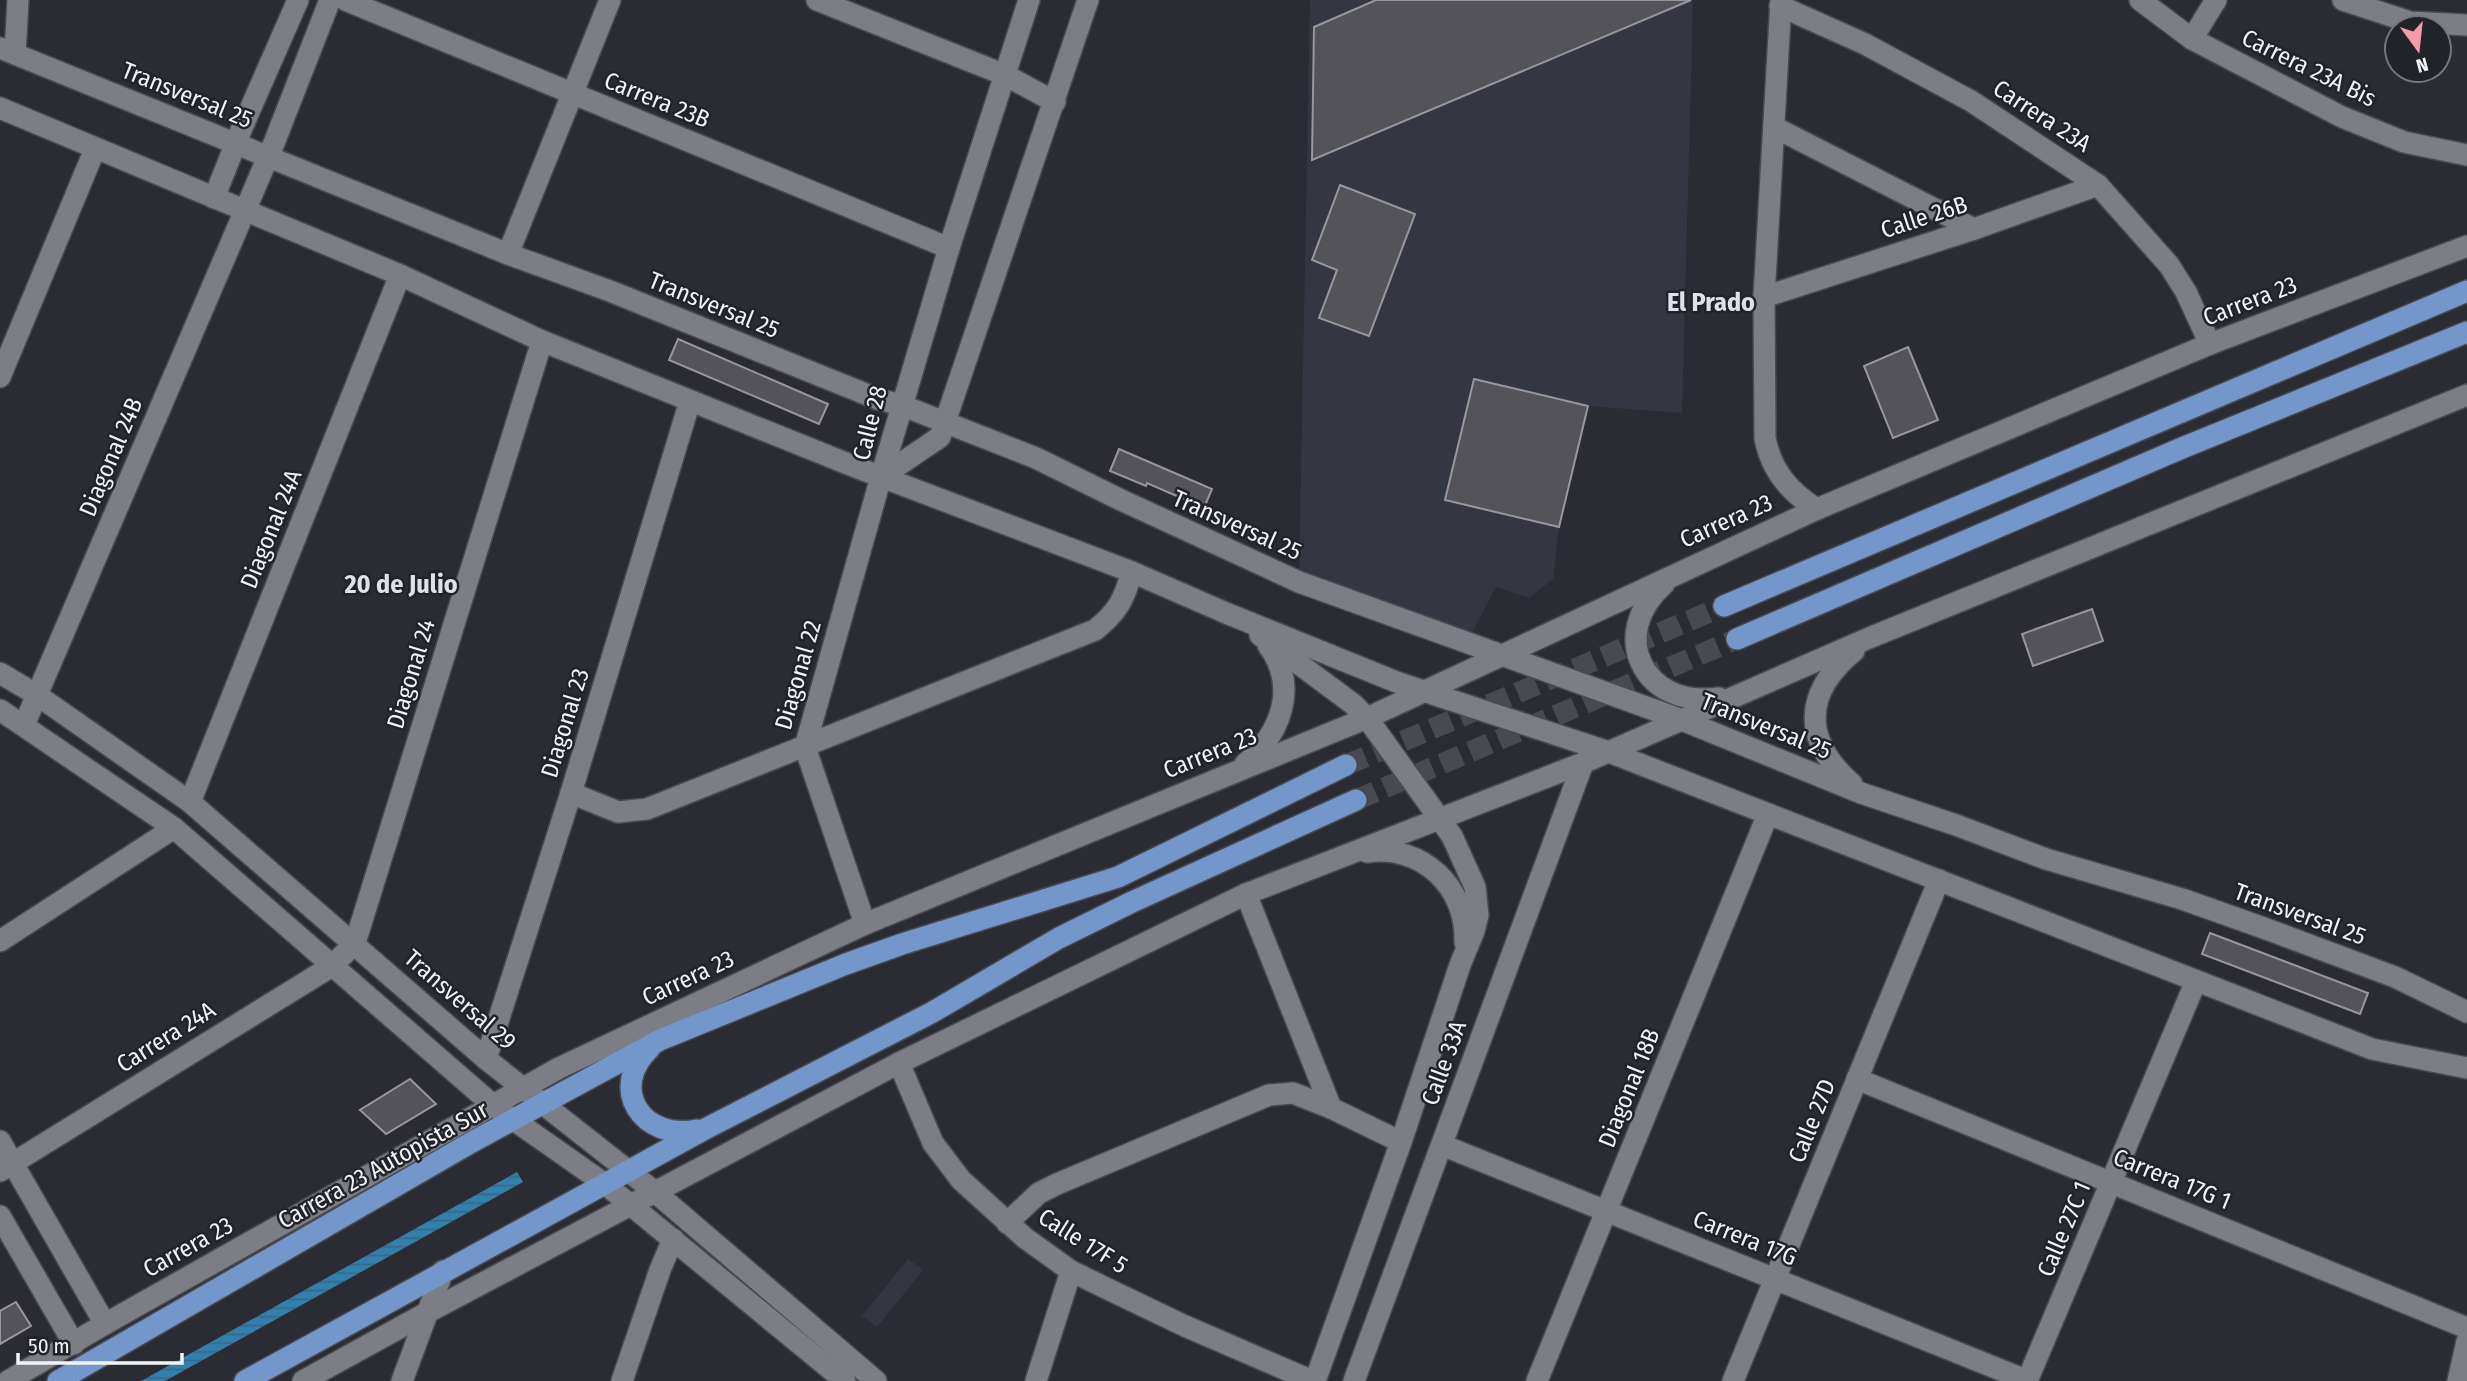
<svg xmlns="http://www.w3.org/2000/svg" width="2467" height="1381" viewBox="0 0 2467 1381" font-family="'Fira Sans Condensed',sans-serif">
<defs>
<pattern id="water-rules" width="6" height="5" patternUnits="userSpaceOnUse" patternTransform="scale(1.75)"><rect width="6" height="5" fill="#3280ae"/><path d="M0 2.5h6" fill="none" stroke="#3c6781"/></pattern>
</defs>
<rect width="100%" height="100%" fill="#2b2c33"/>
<!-- built -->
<g fill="#343742">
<path d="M 1310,0 L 1693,0 L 1682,413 L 1588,406 L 1559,527 L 1553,579 L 1529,598 L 1496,587 L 1466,644 L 1299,582 Z"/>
<path d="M 908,1259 L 923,1270 L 877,1327 L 862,1316 Z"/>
</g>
<!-- water -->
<path fill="url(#water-rules)" d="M 517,1172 L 523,1182 L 165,1381 L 141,1381 Z"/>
<!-- building -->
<g fill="#54535a" stroke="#98979f" stroke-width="2">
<path d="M 1376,0 L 1691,0 L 1312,160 L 1314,27 Z"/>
<path d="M 1340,185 L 1415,214 L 1369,336 L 1319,318 L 1337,270 L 1312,260 Z"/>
<path d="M 678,339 L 828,404 L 819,424 L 669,360 Z"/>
<path d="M 1908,347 L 1938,420 L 1893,438 L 1864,366 Z"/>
<path d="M 1474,379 L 1588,406 L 1559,527 L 1445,500 Z"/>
<path d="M 1119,449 L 1212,489 L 1204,508 L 1147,483 L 1146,486 L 1110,471 Z"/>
<path d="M 2092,609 L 2103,641 L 2033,666 L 2022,634 Z"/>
<path d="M 2210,933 L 2368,993 L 2360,1014 L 2202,954 Z"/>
<path d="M 410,1079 L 436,1104 L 386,1134 L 360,1110 Z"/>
<path d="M 16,1302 L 31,1326 L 0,1344 L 0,1311 Z"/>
</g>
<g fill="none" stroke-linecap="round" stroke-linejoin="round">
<!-- primary-tunnel -->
<g stroke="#494a50" stroke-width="21" stroke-dasharray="21 10" stroke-linecap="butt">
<path d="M 1346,765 L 1724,606"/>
<path d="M 1356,800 L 1737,639"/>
</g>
<defs>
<g id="street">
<path d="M 345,0 L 949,248"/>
<path d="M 817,0 L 1005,75 L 1055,102"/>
<path d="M 2140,0 L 2192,39 L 2342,117 L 2404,142 L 2467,155"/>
<path d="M 2343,0 L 2410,22 L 2467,25"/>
<path d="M 1780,6 L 1865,44 L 1971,101 L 2098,185 L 2169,265 L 2186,292 L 2210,344"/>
<path d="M 2192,39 L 2216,0"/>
<path d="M 15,54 L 18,0"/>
<path d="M 1774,127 L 1974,229"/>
<path d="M 214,198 L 241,130 L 298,0"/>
<path d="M 508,254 L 610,0"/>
<path d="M 1764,297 L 1974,229 L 2098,185"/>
<path d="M 0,377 L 95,149"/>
<path d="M 24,725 L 274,143 L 330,0"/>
<path d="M 571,793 L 618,812 L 647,809 L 1095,630 C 1118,612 1124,599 1132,572"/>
<path d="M 190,802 L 400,275"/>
<path d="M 1246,894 L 1331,1108 L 1401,1142"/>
<path d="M 865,924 L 805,747 L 881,477"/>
<path d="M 0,941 L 174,828"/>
<path d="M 486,1059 L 571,793 L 690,401"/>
<path d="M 899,1063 L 933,1143 L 961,1180 L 1025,1238 L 1071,1271 L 1116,1293 L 1185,1326 L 1312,1381"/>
<path d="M 1857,1079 L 2467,1328"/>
<path d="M 0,1141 L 105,1324"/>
<path d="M 1442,1145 L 2028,1381"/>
<path d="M 0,1171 L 332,966 L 355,943 L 542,341"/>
<path d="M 0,1216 L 74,1344"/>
<path d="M 1007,1223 L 1039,1193 L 1057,1184 L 1269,1095 L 1293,1093 L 1331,1108"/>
<path d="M 402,1381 L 443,1271"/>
<path d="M 622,1381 L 660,1270 L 673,1239"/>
<path d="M 1036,1381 L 1071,1271"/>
<path d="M 1537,1381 L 1768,814"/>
<path d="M 1733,1381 L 1939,880"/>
<path d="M 2027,1381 L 2196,981"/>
<path d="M 2458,1381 L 2467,1341"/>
</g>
<g id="secondary">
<path d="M 1781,0 L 1764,297 L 1765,438 C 1771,470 1789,492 1817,509"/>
<path d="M 0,48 L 508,254 L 610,291 L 878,399 L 901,405 L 1036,458 L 1121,500 L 1299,582 L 1682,720 L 1861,793 L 1956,825 L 2046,859 L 2182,899 L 2261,927 L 2395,977 L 2467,1012"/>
<path d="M 0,108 L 400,275 L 542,341 L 858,468 L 1132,572 L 1226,613 L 1399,683 L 1609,752 L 2372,1049 L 2467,1068"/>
<path d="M 881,477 L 940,437 L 1088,0"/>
<path d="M 881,477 L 949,248 L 1029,0"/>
<path d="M 1664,584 C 1607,634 1643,709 1719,698"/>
<path d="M 1260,635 L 1353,704 L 1367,718 L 1452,836 L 1475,887 L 1478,915 L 1474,931 L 1460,965 L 1401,1142 L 1315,1381"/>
<path d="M 0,673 L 37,695 L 190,802 L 486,1059 L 655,1192 L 876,1381"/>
<path d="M 0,710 L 174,828 L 494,1106 L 605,1184 L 845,1381"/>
<path d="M 1245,764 C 1281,733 1299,687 1268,645"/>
<path d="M 1852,784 C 1802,740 1803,693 1854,651"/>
<path d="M 1367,852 C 1422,844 1467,887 1465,942"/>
<path d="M 8,1381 L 105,1324 L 559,1068 L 865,924 L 1367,718 L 1817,509 L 2210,344 L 2467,246"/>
<path d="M 303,1381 L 430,1311 L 899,1063 L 1246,894 L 1583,763 L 1869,638 L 2467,395"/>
<path d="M 1354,1381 L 1583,763"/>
</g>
<g id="primary">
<path d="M 1724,606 L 2467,291"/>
<path d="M 1737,639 L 2182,448 L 2467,332"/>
<path d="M 650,1048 C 607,1089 643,1141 697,1130"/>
<path d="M 58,1381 L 472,1142 L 660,1040 L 846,964 L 902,944 L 1118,877 L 1346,765"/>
<path d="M 245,1381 L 705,1129 L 931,1013 L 1059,938 L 1132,902 L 1356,800"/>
</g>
</defs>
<!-- street casing -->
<use href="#street" stroke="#494a4f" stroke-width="24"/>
<!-- secondary casing -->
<use href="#secondary" stroke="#494a4f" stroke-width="24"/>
<!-- primary casing -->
<use href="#primary" stroke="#494a4f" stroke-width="24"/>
<!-- street -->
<use href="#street" stroke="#7c7d85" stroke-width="21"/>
<!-- secondary -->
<use href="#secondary" stroke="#7c7d85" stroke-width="21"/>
<!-- primary -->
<use href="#primary" stroke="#7497cb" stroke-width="21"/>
</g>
<g text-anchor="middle" stroke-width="5" stroke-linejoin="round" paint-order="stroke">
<!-- street labels -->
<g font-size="24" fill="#f2f3f7" stroke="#212329">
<text transform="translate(2309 68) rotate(26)" y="8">Carrera 23A Bis</text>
<text transform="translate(187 95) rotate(22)" y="8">Transversal 25</text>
<text transform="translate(657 100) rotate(22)" y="8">Carrera 23B</text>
<text transform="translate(2042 116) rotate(33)" y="8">Carrera 23A</text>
<text transform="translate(1924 217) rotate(-18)" y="8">Calle 26B</text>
<text transform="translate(2250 301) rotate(-21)" y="8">Carrera 23</text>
<text transform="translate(714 305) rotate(22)" y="8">Transversal 25</text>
<text transform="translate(870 423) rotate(-76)" y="8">Calle 28</text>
<text transform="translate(111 457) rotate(-67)" y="8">Diagonal 24B</text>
<text transform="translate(1726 521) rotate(-24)" y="8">Carrera 23</text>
<text transform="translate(1237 525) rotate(24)" y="8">Transversal 25</text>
<text transform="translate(271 529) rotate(-68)" y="8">Diagonal 24A</text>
<text transform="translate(411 674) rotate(-73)" y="8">Diagonal 24</text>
<text transform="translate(798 675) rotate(-74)" y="8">Diagonal 22</text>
<text transform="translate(565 723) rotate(-73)" y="8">Diagonal 23</text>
<text transform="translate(1766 726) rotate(22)" y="8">Transversal 25</text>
<text transform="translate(1210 753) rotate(-22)" y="8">Carrera 23</text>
<text transform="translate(2300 914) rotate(20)" y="8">Transversal 25</text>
<text transform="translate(688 978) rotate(-25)" y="8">Carrera 23</text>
<text transform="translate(460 1000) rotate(41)" y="8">Transversal 29</text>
<text transform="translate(166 1037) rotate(-32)" y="8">Carrera 24A</text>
<text transform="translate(1444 1063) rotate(-70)" y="8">Calle 33A</text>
<text transform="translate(1629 1088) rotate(-68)" y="8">Diagonal 18B</text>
<text transform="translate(1812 1121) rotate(-68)" y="8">Calle 27D</text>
<text transform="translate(383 1165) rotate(-29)" y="8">Carrera 23 Autopista Sur</text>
<text transform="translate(2172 1179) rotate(22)" y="8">Carrera 17G 1</text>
<text transform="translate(2064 1229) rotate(-67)" y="8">Calle 27C 1</text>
<text transform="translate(1745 1238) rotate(22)" y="8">Carrera 17G</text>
<text transform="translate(1083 1241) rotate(32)" y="8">Calle 17F 5</text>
<text transform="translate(188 1247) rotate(-29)" y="8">Carrera 23</text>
</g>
<!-- neighbourhood labels -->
<g font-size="26" font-weight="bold" fill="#dfe1ea" stroke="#212329">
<text x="1711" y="311">El Prado</text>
<text x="401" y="593">20 de Julio</text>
</g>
</g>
<!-- north arrow -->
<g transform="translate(2418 49) rotate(165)"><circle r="33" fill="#212329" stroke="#75767b" stroke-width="2"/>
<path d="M0-5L12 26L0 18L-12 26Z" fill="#f39aab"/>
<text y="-10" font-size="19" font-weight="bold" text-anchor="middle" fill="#f2f3f7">N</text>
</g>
<!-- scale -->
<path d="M18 1353v10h164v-10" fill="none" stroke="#f2f3f7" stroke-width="3.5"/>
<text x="28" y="1353" font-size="21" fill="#f2f3f7" stroke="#212329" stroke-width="5" paint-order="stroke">50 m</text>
</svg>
